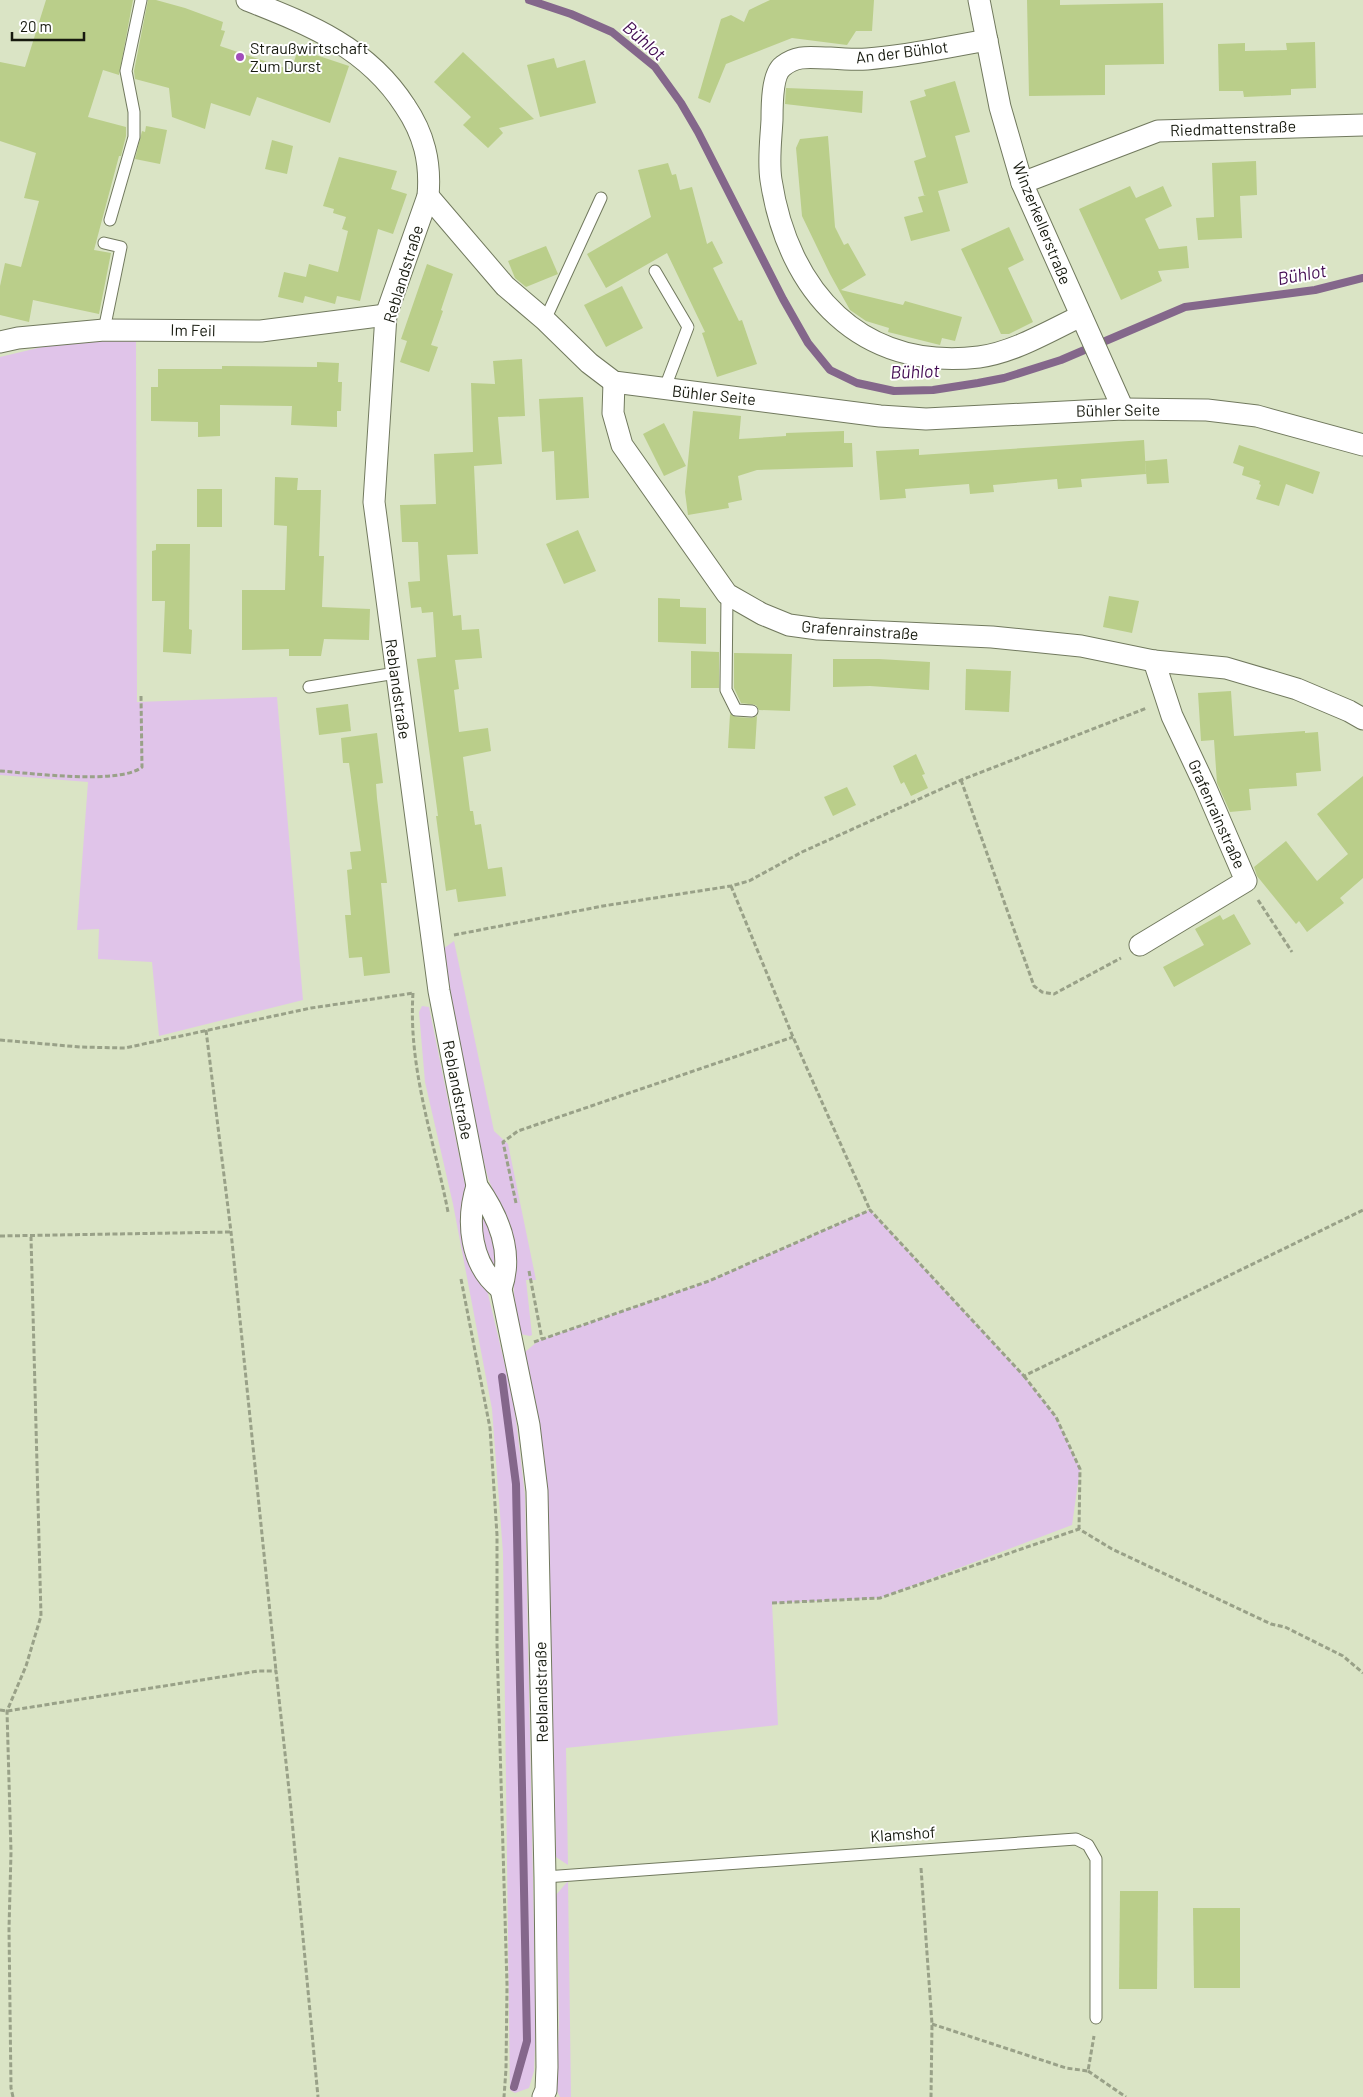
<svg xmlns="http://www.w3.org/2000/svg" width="1363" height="2097" viewBox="0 0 1363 2097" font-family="Barlow,sans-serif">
<rect width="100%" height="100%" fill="#dae4c5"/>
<!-- green -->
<g fill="#e0c4e9">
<path d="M 136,337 L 137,702 L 277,697 L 303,1000 L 159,1036 L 152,962 L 98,959 L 99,929 L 77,930 L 88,782 L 0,775 L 0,357 L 63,342 Z"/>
<path d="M 454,941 L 494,1131 L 508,1144 L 536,1280 L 526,1280 L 532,1335 L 530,1336 L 520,1334 L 514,1295 L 512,1254 L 504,1217 L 488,1178 L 473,1120 L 443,949 Z"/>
<path d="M 422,1006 L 429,1007 L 484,1277 L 514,1403 L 525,1495 L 536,2025 L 534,2071 L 529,2088 L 515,2093 L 510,2090 L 503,1553 L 492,1409 L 453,1204 L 425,1082 L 419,1012 Z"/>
<path d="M 479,1204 L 490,1214 L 499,1275 L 485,1255 Z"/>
<path d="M 870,1210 L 1024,1376 L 1056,1417 L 1080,1469 L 1072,1525 L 880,1598 L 772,1603 L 778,1725 L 566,1748 L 568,1865 L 556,1857 L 547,1489 L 536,1403 L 525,1352 L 538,1341 L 709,1281 Z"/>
<path d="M 568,1881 L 571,2097 L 560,2097 L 556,2089 L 559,2024 L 556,1895 Z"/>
</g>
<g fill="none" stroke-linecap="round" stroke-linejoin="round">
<!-- stream -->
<g stroke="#84678b" stroke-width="8">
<path d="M 529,0 L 571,14 L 612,32 L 655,67 L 681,103 L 698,132 L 783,299 L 808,343 L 830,370 L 857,383 L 894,391 L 933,390 L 978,383 L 1004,378 L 1061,360 L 1185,307 L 1315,290 L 1363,278"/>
<path d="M 502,1377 L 516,1484 L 527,2041 L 514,2087"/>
</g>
</g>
<!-- building -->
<g fill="#bace8a">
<path d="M 46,0 L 133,0 L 119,75 L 103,70 L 88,117 L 126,127 L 126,136 L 121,156 L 119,156 L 94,250 L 111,253 L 99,314 L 33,300 L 29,322 L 0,315 L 0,286 L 5,263 L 21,267 L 39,201 L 24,198 L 36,153 L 0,141 L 0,62 L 25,67 Z"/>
<path d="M 148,0 L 156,0 L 185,8 L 223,22 L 221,30 L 225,31 L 220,46 L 288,69 L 289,67 L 292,68 L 298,49 L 349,66 L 330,123 L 257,97 L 250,116 L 211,103 L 205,129 L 172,117 L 169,88 L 135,79 L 134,71 Z"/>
<path d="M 770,0 L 874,0 L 872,31 L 856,31 L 847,45 L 792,38 L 726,64 L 710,103 L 698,98 L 721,19 L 731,15 L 744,22 L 749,10 Z"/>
<path d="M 1027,0 L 1060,0 L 1060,5 L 1163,3 L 1164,64 L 1105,65 L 1105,95 L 1029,96 Z"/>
<path d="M 1315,42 L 1316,88 L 1291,89 L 1291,95 L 1244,97 L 1243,91 L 1219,91 L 1218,44 L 1245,43 L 1245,51 L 1287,50 L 1286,43 Z"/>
<path d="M 463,52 L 534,119 L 499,128 L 503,133 L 488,148 L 463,125 L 471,117 L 434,82 Z"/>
<path d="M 554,58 L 557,68 L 585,60 L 596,103 L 540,117 L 527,65 Z"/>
<path d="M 955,81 L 970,132 L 955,136 L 968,183 L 938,191 L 950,231 L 911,241 L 904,217 L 923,212 L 918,197 L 926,195 L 924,195 L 914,161 L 926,157 L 910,101 L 926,96 L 924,90 Z"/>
<path d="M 786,88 L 863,91 L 862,113 L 785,104 Z"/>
<path d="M 146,126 L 167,130 L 160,164 L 135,159 L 142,131 L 145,132 Z"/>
<path d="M 828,136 L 835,227 L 844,245 L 848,243 L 866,275 L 841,290 L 903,305 L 905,301 L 962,317 L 955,341 L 942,338 L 940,345 L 888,332 L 889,328 L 866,321 L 850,310 L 830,274 L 802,216 L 796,148 L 800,139 Z"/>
<path d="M 272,140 L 293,146 L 287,174 L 265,169 Z"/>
<path d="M 339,157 L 397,171 L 391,189 L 407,194 L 393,234 L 378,229 L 360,301 L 337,296 L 335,304 L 305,296 L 303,303 L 278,297 L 284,272 L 306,277 L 309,264 L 338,272 L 348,231 L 342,229 L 346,217 L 333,213 L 334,209 L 323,206 Z"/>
<path d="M 1256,161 L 1257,195 L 1240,196 L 1242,238 L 1198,240 L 1196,218 L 1214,217 L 1212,163 Z"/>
<path d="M 668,163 L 672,175 L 676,174 L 680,190 L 692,187 L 707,244 L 712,241 L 723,263 L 713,268 L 739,321 L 742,320 L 757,364 L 717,377 L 702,333 L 705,332 L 667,253 L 606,288 L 587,254 L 651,217 L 638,170 Z"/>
<path d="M 1130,186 L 1136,198 L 1163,186 L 1172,206 L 1145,219 L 1159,249 L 1187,246 L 1189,268 L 1158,271 L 1162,281 L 1121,300 L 1079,209 Z"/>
<path d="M 1009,227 L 1024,260 L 1008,268 L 1033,322 L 1009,334 L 1001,334 L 961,249 Z"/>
<path d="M 546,246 L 558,274 L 526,287 L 515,278 L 508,261 Z"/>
<path d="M 427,264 L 453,274 L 441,310 L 443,311 L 431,345 L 438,347 L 429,372 L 400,362 L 407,341 L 401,339 Z"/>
<path d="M 622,286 L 643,328 L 606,347 L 584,305 Z"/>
<path d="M 522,359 L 525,416 L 498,417 L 502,464 L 474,466 L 478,554 L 447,555 L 453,616 L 461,615 L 462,630 L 479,629 L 482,658 L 455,660 L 459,689 L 454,690 L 459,732 L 488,728 L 491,751 L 463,757 L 470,811 L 473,811 L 475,825 L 481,824 L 488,869 L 502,867 L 506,896 L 458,902 L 456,889 L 446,891 L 436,816 L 438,816 L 417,659 L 436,657 L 433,612 L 422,613 L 421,607 L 411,608 L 408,582 L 420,581 L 418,542 L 402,542 L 400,505 L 436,504 L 434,454 L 473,452 L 471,383 L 495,384 L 493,361 Z"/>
<path d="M 317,362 L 339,363 L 338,382 L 342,382 L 341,411 L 337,411 L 337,427 L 291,425 L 292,406 L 220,405 L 220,436 L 198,437 L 198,422 L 151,421 L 151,387 L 158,387 L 158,369 L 222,369 L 222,366 L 317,367 Z"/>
<path d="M 583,397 L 589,498 L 556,500 L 554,451 L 542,452 L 539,399 Z"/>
<path d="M 693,411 L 741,416 L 739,439 L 786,436 L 786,433 L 844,431 L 844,443 L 852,443 L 853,467 L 757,470 L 738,476 L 742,500 L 728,503 L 729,508 L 688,515 L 685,492 Z"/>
<path d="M 664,423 L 686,466 L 664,476 L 643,434 Z"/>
<path d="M 1144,440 L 1146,474 L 1081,479 L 1082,487 L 1058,489 L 1057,479 L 993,485 L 994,492 L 970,494 L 969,484 L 905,489 L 906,498 L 880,500 L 876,451 L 919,449 L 919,455 Z"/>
<path d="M 1239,445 L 1320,472 L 1313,494 L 1286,484 L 1279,506 L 1256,499 L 1261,485 L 1259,484 L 1260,481 L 1242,475 L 1244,467 L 1233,463 Z"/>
<path d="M 1167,459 L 1169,483 L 1147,484 L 1145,461 Z"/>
<path d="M 275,477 L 298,478 L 297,490 L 321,490 L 319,556 L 324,556 L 322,607 L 370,609 L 369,640 L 324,639 L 321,656 L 289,656 L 289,649 L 242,650 L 242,590 L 285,590 L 287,526 L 274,525 Z"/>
<rect x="197" y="489" width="25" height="38"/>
<path d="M 578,530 L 596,571 L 564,584 L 546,544 Z"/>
<path d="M 156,544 L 190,544 L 189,629 L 192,630 L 191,654 L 163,652 L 165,601 L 152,601 L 152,551 L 156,550 Z"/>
<path d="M 1109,596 L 1139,601 L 1132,633 L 1103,627 Z"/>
<path d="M 658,598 L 680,599 L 680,607 L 706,608 L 706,644 L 658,642 Z"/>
<path d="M 691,651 L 719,652 L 719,688 L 691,688 Z"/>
<path d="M 734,653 L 792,654 L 790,711 L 759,710 L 756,705 L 741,703 L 734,688 Z"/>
<path d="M 833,659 L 879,659 L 930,662 L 929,690 L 870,686 L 833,687 Z"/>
<path d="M 966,669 L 1011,671 L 1009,712 L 965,710 Z"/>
<path d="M 1231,691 L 1234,736 L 1305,731 L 1305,733 L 1318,732 L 1321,771 L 1296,773 L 1297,786 L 1249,789 L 1251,810 L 1230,812 L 1217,783 L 1214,740 L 1201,741 L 1198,693 Z"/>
<path d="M 348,704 L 351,731 L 319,735 L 316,708 Z"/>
<path d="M 730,714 L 736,717 L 752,718 L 757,716 L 755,749 L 728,748 Z"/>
<path d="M 377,733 L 383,783 L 376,784 L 377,798 L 387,883 L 381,883 L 390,973 L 364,976 L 362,957 L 349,958 L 345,915 L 351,915 L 347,870 L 352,869 L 350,852 L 361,851 L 349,763 L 343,763 L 341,738 Z"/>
<path d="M 916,754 L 925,774 L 922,775 L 928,788 L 911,796 L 904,782 L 901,784 L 893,766 Z"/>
<path d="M 1363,776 L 1363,878 L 1340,898 L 1344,903 L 1307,932 L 1299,921 L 1296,924 L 1257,876 L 1254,867 L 1286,841 L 1317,881 L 1348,854 L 1317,814 Z"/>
<path d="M 847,787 L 856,805 L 833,816 L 824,797 Z"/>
<path d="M 1234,914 L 1251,944 L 1174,987 L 1163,967 L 1204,945 L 1195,929 L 1220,915 L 1223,920 Z"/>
<path d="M 1120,1891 L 1158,1891 L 1157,1989 L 1119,1989 Z"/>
<path d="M 1193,1908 L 1240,1908 L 1240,1988 L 1194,1988 Z"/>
</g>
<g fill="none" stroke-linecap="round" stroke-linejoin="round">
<defs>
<g id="lane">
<path d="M 110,220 L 134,137 L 134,112 L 126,71 L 141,0"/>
<path d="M 104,243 L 121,247 L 104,330"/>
<path d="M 655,271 L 688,327 L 664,390"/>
<path d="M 545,320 L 601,198"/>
<path d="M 727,594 L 726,690 L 736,710 L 752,711"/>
<path d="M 309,687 L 396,673"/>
<path d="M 545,1877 L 1076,1839 L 1088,1845 L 1096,1859 L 1096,2018"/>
</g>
<g id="street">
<path d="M 247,0 C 310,25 367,47 405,106 C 424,134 431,162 428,196 L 386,315 L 374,502 L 439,991 L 477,1186 C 499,1217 514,1252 501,1289 L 529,1425 L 537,1491 L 545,1877 L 547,2067 L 546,2090 L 543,2097"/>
<path d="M 979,0 L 1000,107 L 1022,183 L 1123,409"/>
<path d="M 987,40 C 948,47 907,56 867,59 C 855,60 842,59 830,58 C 812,58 798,54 783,66 C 772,74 772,106 772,120 C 771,139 768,161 771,180 C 788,292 861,371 979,357 C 1015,352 1049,331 1081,316"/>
<path d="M 1022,183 L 1158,131 L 1363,125"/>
<path d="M 428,196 L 505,286 L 545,320 L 589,363 L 614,382 L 880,416 L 926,419 L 1123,409 L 1207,410 L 1257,416 L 1363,445"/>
<path d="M 0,342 L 18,338 L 104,330 L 261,331 L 386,315"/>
<path d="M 614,382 L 613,413 L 622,445 L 727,594 L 762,614 L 789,625 L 818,629 L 992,637 L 1081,646 L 1154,661 L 1226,668 L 1297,689 L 1349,711 L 1363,719"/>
<path d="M 1140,945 L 1246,881 L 1205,786 L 1172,716 L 1154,661"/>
<path d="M 477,1186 C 466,1221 470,1265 501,1289"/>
</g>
</defs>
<!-- lane casing -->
<use href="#lane" stroke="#71795e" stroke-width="13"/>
<!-- street casing -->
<use href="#street" stroke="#71795e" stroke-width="23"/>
<!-- path -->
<g stroke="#99a188" stroke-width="3" stroke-dasharray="5 2.5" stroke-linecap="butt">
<path d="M 0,771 C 30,773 120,785 142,767 L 141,696"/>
<path d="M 961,780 L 1034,986 L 1042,992 L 1054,994 L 1121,958"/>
<path d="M 731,886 L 793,1037 L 870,1210"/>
<path d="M 1258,900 L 1292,952"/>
<path d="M 454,935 L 603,906 L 731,886 L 749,881 L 802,852 L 961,780 L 1147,708"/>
<path d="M 413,993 C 408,1069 434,1139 448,1212"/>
<path d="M 206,1030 L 231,1232 L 276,1671"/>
<path d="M 0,1040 L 80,1047 L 125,1048 L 311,1008 L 414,993"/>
<path d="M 516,1203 L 503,1142 L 518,1131 L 793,1037"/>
<path d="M 0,1236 L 231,1232"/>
<path d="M 529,1271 L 542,1339"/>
<path d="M 461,1279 L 490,1428 L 497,1535 L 497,1644 L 507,1985 L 506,2069 L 504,2097"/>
<path d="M 534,1342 L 709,1281 L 870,1210 L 1024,1376 L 1363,1210"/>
<path d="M 1024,1376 L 1056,1417 L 1080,1469 L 1079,1529"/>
<path d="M 772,1603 L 880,1598 L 1079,1529 L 1112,1549 L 1271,1624 L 1285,1627 L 1343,1656 L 1363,1673"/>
<path d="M 0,1710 L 7,1711 L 258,1671 L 276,1671 L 290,1799 L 318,2097"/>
<path d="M 921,1868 L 932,2024 L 931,2097"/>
<path d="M 932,2024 L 1066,2068 L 1088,2071 L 1094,2036"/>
<path d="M 1088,2071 L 1126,2097"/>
<path d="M 13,2097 L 11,2088 L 9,1929 L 11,1852 L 7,1711 L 26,1666 L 41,1616 L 31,1237"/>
</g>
<!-- lane -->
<use href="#lane" stroke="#fff" stroke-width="11"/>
<!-- street -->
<use href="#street" stroke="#fff" stroke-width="21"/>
</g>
<!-- markers -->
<circle fill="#a24dbb" stroke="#fff" stroke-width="2" cx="240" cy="57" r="5"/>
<g text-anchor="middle" stroke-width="4" stroke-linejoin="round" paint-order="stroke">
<!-- poi labels -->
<g font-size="16" fill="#171a0f" stroke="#fff" text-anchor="start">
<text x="250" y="54">Straußwirtschaft<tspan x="250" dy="18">Zum Durst</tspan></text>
</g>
<!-- street labels -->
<g font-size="16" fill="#171a0f" stroke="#fff">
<text transform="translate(902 52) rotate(-7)" y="6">An der Bühlot</text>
<text transform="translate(1233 128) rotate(-2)" y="6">Riedmattenstraße</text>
<text transform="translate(1042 223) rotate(68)" y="6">Winzerkellerstraße</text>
<text transform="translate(403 274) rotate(-73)" y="6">Reblandstraße</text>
<text transform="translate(193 330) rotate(1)" y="6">Im Feil</text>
<text transform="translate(714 395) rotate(6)" y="6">Bühler Seite</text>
<text transform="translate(1118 410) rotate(-1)" y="6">Bühler Seite</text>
<text transform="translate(860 630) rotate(4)" y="6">Grafenrainstraße</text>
<text transform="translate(398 689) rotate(82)" y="6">Reblandstraße</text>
<text transform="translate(1217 814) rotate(66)" y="6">Grafenrainstraße</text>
<text transform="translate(458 1090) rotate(79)" y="6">Reblandstraße</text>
<text transform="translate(541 1692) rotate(-91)" y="6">Reblandstraße</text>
<text transform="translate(903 1834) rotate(-4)" y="6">Klamshof</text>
</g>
<!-- water labels -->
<g font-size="18" font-style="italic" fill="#440d53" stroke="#fff">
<text transform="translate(644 41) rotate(41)" y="6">Bühlot</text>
<text transform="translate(1302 275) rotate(-10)" y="6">Bühlot</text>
<text transform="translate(915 372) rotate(-2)" y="6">Bühlot</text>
</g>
</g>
<!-- scale -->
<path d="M12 32v8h72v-8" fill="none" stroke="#171a0f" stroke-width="2.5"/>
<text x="20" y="32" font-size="15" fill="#171a0f" stroke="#ffffff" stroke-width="4" paint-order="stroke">20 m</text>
</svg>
